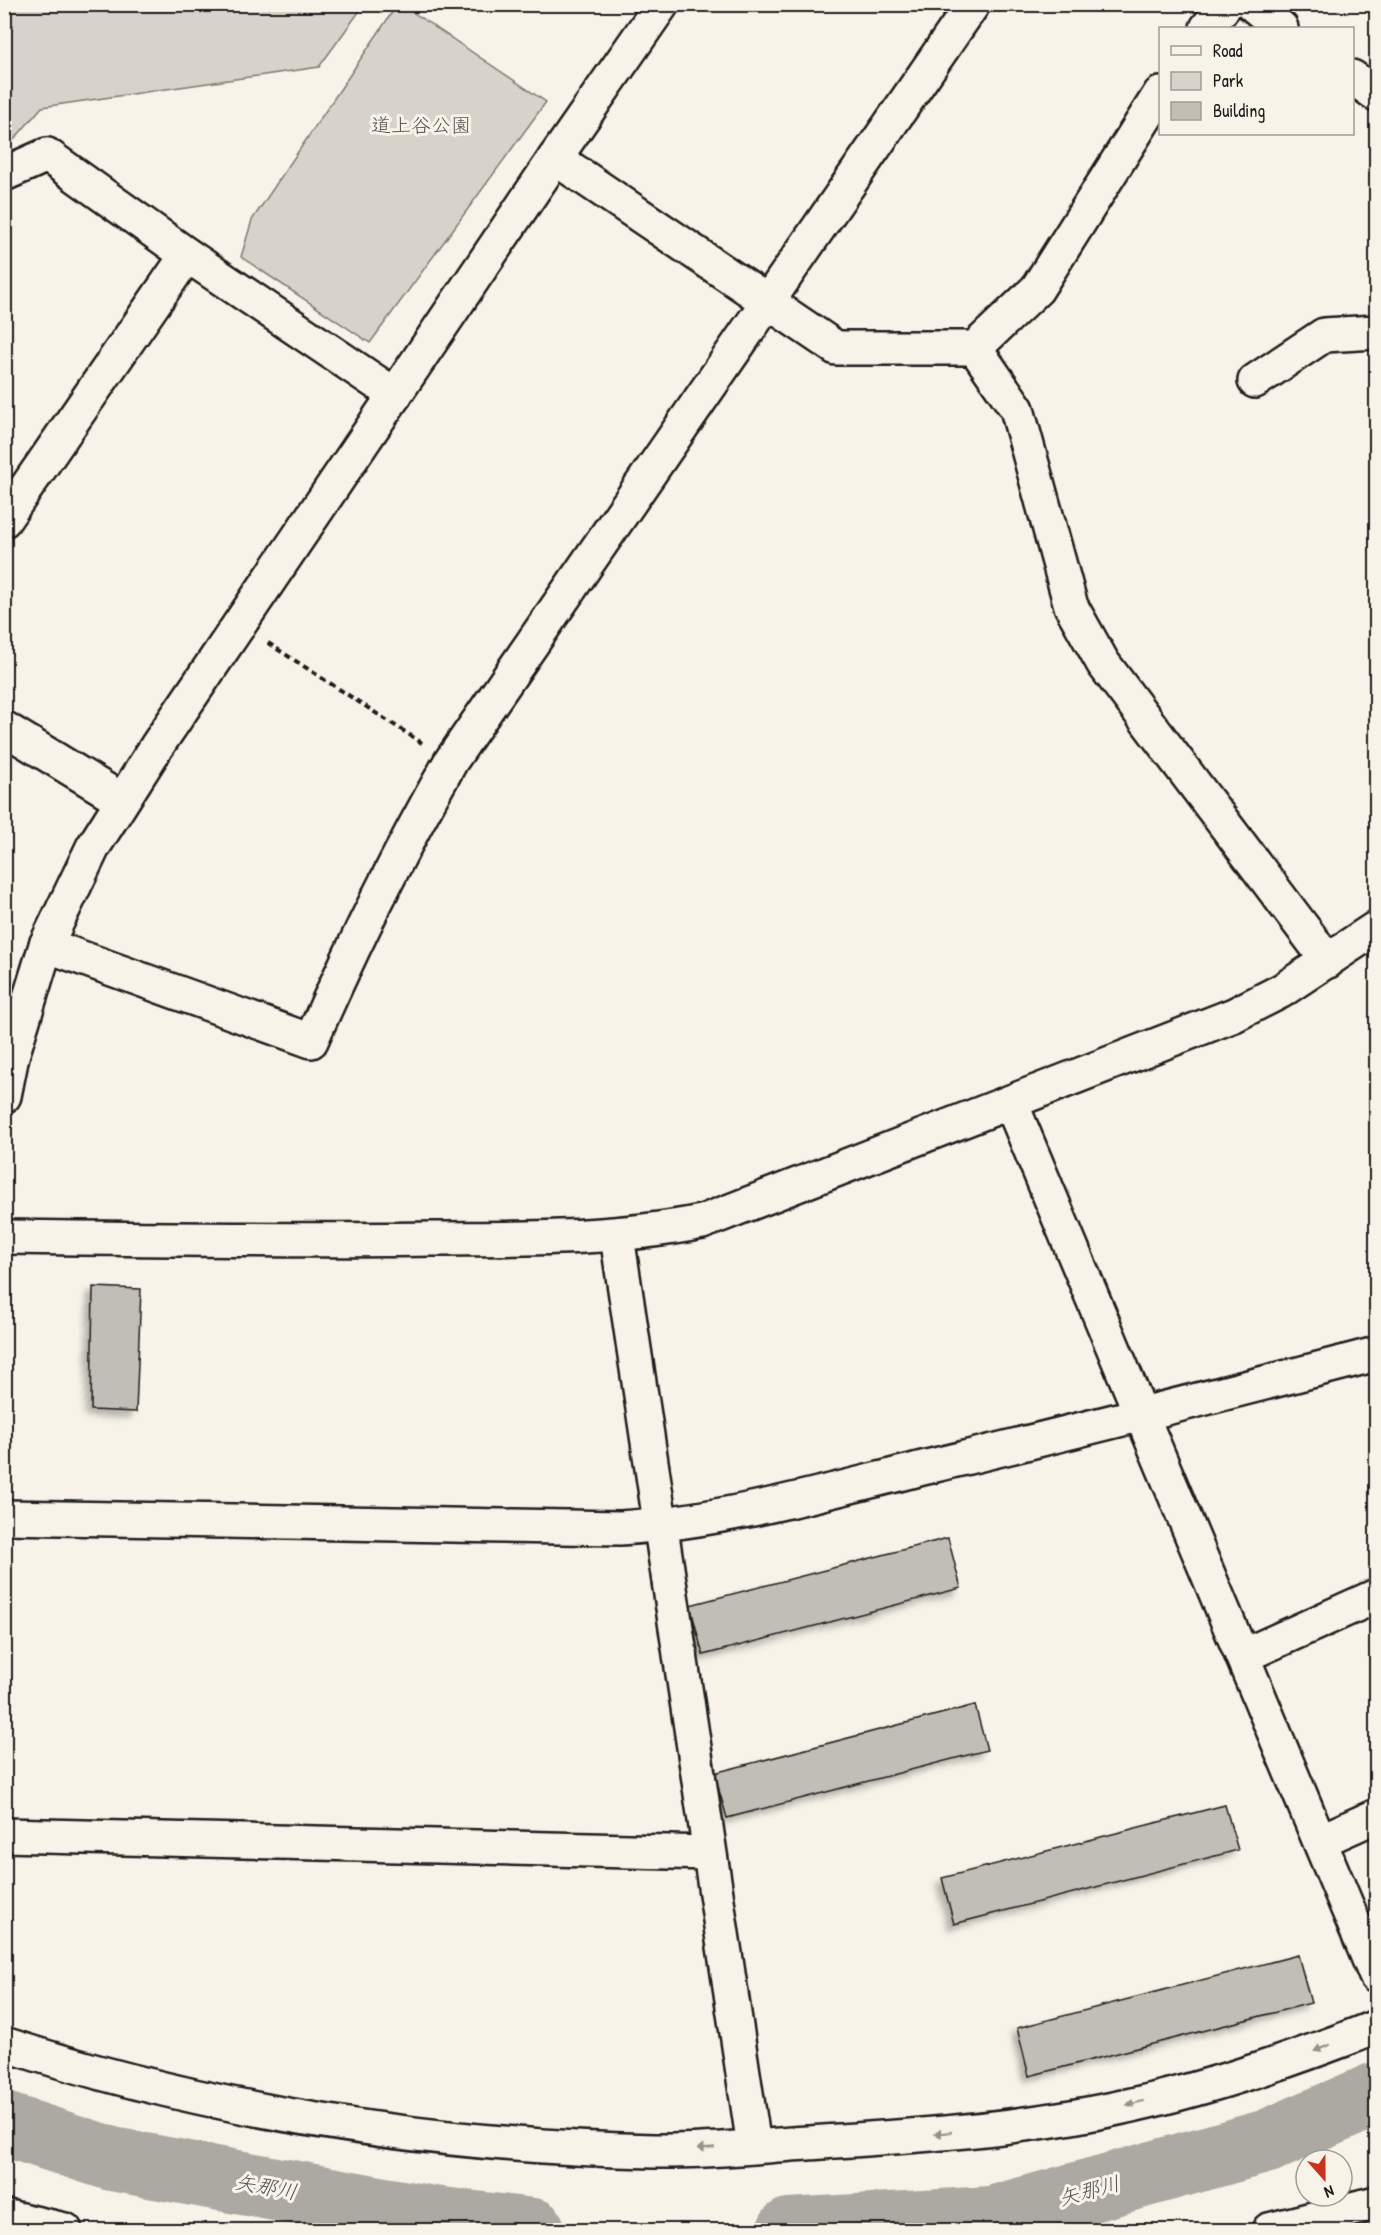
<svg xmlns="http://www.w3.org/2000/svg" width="1381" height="2235" viewBox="0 0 1381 2235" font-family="'Patrick Hand','Klee One',sans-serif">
<defs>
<filter id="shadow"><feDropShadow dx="-5.5" dy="5.5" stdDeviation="3" flood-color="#0004"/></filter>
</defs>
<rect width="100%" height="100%" fill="#f7f3e8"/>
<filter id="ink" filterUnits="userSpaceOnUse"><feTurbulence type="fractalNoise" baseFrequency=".0167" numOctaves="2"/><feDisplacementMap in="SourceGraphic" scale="12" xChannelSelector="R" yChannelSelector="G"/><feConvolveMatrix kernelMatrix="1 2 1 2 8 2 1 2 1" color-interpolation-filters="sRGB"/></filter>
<g filter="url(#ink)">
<!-- green -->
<g fill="#d7d3cb" stroke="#7a7874" stroke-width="1.5">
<path d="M 5,4 L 364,4 L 364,5 L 319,67 L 42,107 L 5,150 Z"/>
<path d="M 397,5 L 402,5 L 546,102 L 370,343 L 241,257 L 252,220 Z"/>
</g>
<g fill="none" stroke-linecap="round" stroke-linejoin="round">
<!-- river -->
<g stroke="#aca9a2" stroke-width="64">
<path d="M 4,2124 L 112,2159 L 433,2218 L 533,2230"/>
<path d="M 789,2230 L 991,2218 L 1268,2141 L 1376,2094"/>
</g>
</g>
<!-- building -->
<g fill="#c0beb5" stroke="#1c1c1c" stroke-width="1.5" filter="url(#shadow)">
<path d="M 93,1287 L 141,1289 L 136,1412 L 91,1410 Z"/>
<path d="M 948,1538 L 961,1588 L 703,1655 L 690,1605 Z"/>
<path d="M 975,1705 L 987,1750 L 727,1818 L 714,1773 Z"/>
<path d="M 1225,1805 L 1238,1850 L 954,1924 L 942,1878 Z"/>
<path d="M 1298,1955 L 1311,2003 L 1029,2076 L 1017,2028 Z"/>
</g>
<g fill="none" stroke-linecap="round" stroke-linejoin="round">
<defs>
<g id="minor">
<path d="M 1252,4 L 1281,28"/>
<path d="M 1207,28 L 1226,4"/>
<path d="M 1352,77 L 1376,94"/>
<path d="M 555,158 L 836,348 L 975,348 L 1037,289 L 1160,94"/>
<path d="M 4,174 L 47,155 L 187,255 L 395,395"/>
<path d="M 975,348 L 1017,409 L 1071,606 L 1103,663 L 1328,961"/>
<path d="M 1255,381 L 1324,335 L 1376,332"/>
<path d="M 4,520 L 187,255"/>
<path d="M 4,728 L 122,800"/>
<path d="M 46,945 L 311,1041 C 353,945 399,852 451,761 L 973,4"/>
<path d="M 4,1096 L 12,1056 L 46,945 L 93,847 L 157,746 L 555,158 L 662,4"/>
<path d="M 1011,1103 L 1376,1976"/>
<path d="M 617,1236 L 754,2146"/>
<path d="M 4,1237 C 147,1239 289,1241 431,1239 C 522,1238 612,1240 702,1222 L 1234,1015 L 1281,991 L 1376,928"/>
<path d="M 4,1517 L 620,1528 C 725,1521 825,1492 927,1467 C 1077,1431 1227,1393 1376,1354"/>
<path d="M 1243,1656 L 1376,1596"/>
<path d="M 4,1835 L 709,1853"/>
<path d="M 1320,1841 L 1376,1816"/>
<path d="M 4,2044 C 213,2112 435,2146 654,2151 C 705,2152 757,2146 808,2143 C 901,2137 997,2131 1088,2114 C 1187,2096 1283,2064 1376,2027"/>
<path d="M 4,2216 L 65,2230"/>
<path d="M 1269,2230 L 1376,2203"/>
</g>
</defs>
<!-- minor casing -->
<use href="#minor" stroke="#1c1c1c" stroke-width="38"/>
<!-- path -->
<path stroke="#1c1c1c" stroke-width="4" stroke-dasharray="6 4.5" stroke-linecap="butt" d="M 268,643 L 422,743"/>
<!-- minor -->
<use href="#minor" stroke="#f7f3e8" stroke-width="33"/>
</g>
<!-- one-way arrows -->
<defs><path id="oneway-solid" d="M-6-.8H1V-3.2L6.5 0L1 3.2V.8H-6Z" transform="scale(1.5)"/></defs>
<g fill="#94928c">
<use href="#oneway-solid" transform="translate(1322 2048) rotate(158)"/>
<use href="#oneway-solid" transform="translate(1135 2103) rotate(166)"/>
<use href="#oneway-solid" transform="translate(943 2133) rotate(173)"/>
<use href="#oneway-solid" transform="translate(706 2148) rotate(177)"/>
</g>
</g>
<g text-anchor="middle" stroke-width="6" stroke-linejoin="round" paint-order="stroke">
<!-- park labels -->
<g font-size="20" fill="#545351" stroke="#f7f3e8">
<text x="421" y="132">道上谷公園</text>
</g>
<!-- water labels -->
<g font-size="21" font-style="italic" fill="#565452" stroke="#f7f3e8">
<text transform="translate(266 2187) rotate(10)" y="7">矢那川</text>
<text transform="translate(1089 2191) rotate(-15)" y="7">矢那川</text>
</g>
</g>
<!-- margin -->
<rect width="1381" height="2235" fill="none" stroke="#f7f3e8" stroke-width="24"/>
<rect x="12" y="12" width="1357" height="2211" fill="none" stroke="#1c1c1c" stroke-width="2" filter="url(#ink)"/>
<!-- legend -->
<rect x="1159" y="27" width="195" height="108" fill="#f7f3e8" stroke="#9f9d96" stroke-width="1.5"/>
<rect x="1171" y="46" width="30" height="9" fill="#f7f3e8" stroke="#9f9d96" stroke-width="1.5"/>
<text x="1213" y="57" font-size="18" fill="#1c1c1c">Road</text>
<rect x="1171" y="72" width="30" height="18" fill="#d7d3cb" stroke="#9f9d96" stroke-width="1.5"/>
<text x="1213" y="87" font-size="18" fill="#1c1c1c">Park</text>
<rect x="1171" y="102" width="30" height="18" fill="#c0beb5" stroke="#9f9d96" stroke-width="1.5"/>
<text x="1213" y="117" font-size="18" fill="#1c1c1c">Building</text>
<!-- north arrow -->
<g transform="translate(1324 2178) rotate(159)"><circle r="28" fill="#f7f3e8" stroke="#9f9d96" stroke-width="1.5"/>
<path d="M0-4.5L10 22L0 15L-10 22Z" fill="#c8321e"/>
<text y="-9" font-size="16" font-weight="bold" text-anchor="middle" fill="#1c1c1c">N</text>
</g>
</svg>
